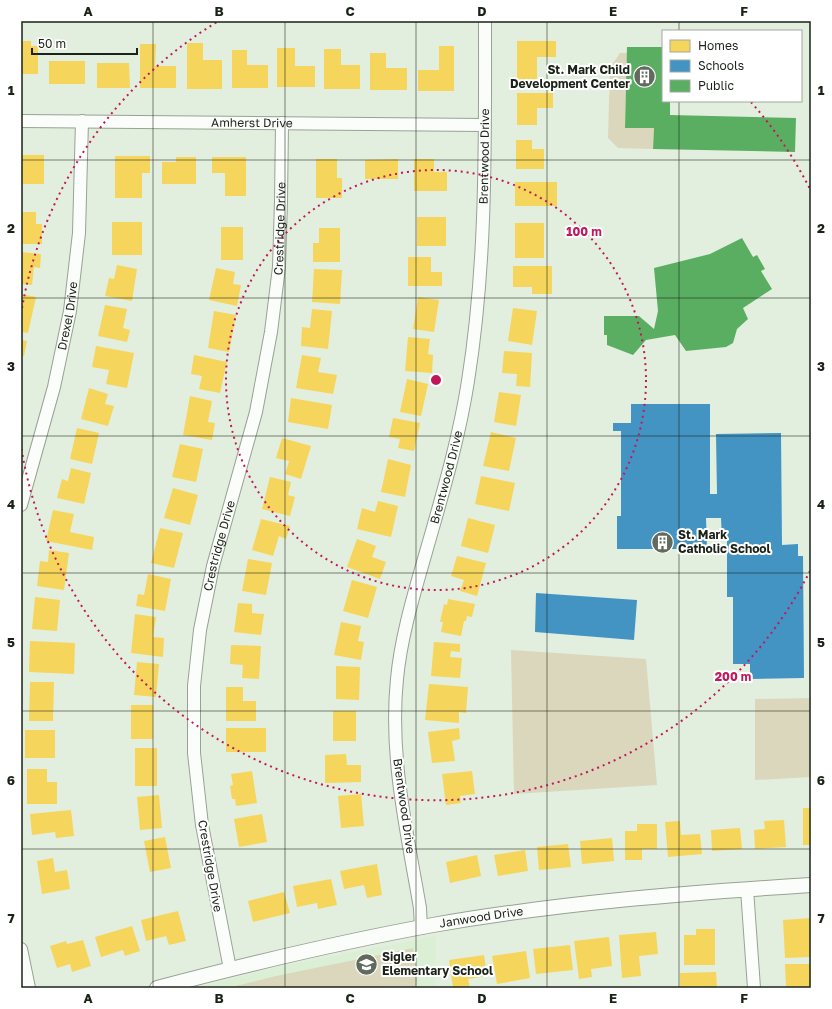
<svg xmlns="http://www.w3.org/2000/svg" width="832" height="1009" viewBox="0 0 832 1009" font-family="'Golos Text',sans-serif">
<rect width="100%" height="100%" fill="#e2efde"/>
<!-- built -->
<path fill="#daefd3" d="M 436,936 L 435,988 L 196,988 L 283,966 Z"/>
<!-- green -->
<g fill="#dbd7bc">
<path d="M 620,53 L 627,53 L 625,128 L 654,128 L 653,149 L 618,148 L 608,138 L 610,68 Z"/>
<path d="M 511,650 L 646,659 L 657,785 L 514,794 Z"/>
<path d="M 811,698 L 811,777 L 755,780 L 755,699 Z"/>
<path d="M 413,948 L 417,981 L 415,988 L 228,988 L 276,976 Z"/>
</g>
<!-- homes -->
<g fill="#f6d55c">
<path d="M 21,41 L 31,41 L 31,46 L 38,46 L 38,74 L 21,74 Z"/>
<path d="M 517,41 L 556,41 L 556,57 L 537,57 L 537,81 L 517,81 Z"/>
<path d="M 187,43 L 203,43 L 203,60 L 222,60 L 222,89 L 187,89 Z"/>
<path d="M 140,44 L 156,44 L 155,66 L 176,66 L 176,88 L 140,88 Z"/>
<path d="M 439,46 L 454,46 L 454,91 L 418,91 L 418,70 L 439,70 Z"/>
<path d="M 277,48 L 295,48 L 295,66 L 315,66 L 315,87 L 277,87 Z"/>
<path d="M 324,49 L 341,49 L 341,65 L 360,65 L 360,89 L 324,89 Z"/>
<path d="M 232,50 L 247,50 L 247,65 L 268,65 L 268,88 L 232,88 Z"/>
<path d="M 370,53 L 386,53 L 386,68 L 407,68 L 407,90 L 370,90 Z"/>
<rect x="49" y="61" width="36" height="23"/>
<path d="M 97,63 L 129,63 L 130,88 L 97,88 Z"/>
<path d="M 517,93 L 553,93 L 553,108 L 537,108 L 537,125 L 517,125 Z"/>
<path d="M 516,140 L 532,140 L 532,149 L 544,149 L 544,169 L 516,169 Z"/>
<rect x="21" y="155" width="23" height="29"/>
<path d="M 115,156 L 150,156 L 150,173 L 142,173 L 142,198 L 115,198 Z"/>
<path d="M 176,157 L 196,157 L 196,184 L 162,184 L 162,162 L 176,162 Z"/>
<path d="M 212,157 L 246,157 L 246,196 L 225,196 L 225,173 L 212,173 Z"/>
<path d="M 316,159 L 337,159 L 337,178 L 342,178 L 342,198 L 316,198 Z"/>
<path d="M 398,159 L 398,179 L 365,179 L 365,160 Z"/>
<path d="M 414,159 L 434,159 L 434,172 L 447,172 L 447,191 L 414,191 Z"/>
<rect x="515" y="182" width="42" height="24"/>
<path d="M 21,212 L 36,212 L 36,224 L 42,224 L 42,244 L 21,244 Z"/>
<rect x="417" y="217" width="29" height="29"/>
<rect x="112" y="222" width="30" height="33"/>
<rect x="515" y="223" width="29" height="35"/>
<rect x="221" y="227" width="22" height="33"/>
<path d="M 319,228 L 340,228 L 340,262 L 313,262 L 313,243 L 319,243 Z"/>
<path d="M 21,252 L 41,254 L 40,268 L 34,267 L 32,285 L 21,284 Z"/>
<path d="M 408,257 L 431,257 L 431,272 L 442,272 L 442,286 L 408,286 Z"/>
<path d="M 117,265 L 137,269 L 132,301 L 105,296 L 109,278 L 114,279 Z"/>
<path d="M 513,266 L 552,266 L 552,294 L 532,294 L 532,287 L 513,287 Z"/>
<path d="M 216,268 L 235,272 L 233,284 L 241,285 L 237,306 L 209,300 Z"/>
<path d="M 314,269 L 342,270 L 340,304 L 312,302 Z"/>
<path d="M 21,294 L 36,297 L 28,333 L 21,332 Z"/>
<path d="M 418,297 L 439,300 L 434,332 L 413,329 Z"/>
<path d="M 105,305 L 127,309 L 123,328 L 130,330 L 127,342 L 98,336 Z"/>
<path d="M 513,308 L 537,311 L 532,345 L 508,341 Z"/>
<path d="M 312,309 L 332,311 L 328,349 L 301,346 L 302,327 L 310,328 Z"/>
<path d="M 214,311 L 236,315 L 229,352 L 208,348 Z"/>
<path d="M 408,337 L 430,339 L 428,354 L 433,355 L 432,373 L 405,371 Z"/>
<path d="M 21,340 L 27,341 L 24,356 L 21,355 Z"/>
<path d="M 96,346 L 134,353 L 127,388 L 106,384 L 109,370 L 92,367 Z"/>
<path d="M 504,351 L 532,353 L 530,387 L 516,386 L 517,374 L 502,373 Z"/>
<path d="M 194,355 L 227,362 L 220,393 L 199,389 L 202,376 L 191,374 Z"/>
<path d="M 302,355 L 321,358 L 318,372 L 337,375 L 333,394 L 296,388 Z"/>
<path d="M 407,379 L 428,384 L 421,416 L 400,412 Z"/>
<path d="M 89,388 L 108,394 L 105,404 L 114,406 L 108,426 L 81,419 Z"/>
<path d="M 499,392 L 521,395 L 516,426 L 494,422 Z"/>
<path d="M 190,396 L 212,401 L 208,422 L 215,423 L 212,440 L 183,435 Z"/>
<path d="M 291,398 L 332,405 L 328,429 L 288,422 Z"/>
<path d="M 393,418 L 420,423 L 414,451 L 398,448 L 400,439 L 389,437 Z"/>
<path d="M 77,428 L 99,433 L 92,464 L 70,459 Z"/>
<path d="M 491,432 L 516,438 L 509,471 L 483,466 Z"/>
<path d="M 282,438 L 311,446 L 301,479 L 285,474 L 289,461 L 276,458 Z"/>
<path d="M 180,444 L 203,449 L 196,482 L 172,477 Z"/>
<path d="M 388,459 L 411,465 L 405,497 L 381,492 Z"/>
<path d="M 71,468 L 91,473 L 84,504 L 57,498 L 62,479 L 68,481 Z"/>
<path d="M 481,476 L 515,483 L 509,511 L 475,504 Z"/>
<path d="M 270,477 L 291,482 L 288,495 L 295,497 L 290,516 L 262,509 Z"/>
<path d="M 173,488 L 198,495 L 190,525 L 164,518 Z"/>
<path d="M 378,501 L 398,506 L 391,537 L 357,529 L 362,508 L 375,512 Z"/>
<path d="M 53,510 L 74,514 L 70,532 L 94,537 L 92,550 L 46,541 Z"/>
<path d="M 468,518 L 495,525 L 488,553 L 461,546 Z"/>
<path d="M 261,519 L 290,526 L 286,539 L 279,536 L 273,556 L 252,550 Z"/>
<path d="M 160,528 L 183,533 L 174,568 L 151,563 Z"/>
<path d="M 357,539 L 376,546 L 372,557 L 386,562 L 380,579 L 347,567 Z"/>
<path d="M 49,550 L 69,553 L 64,590 L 37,586 L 40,561 L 48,562 Z"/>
<path d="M 457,556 L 486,563 L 477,596 L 460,591 L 464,580 L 451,576 Z"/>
<path d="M 248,559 L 272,563 L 266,595 L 242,591 Z"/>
<path d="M 148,574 L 171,579 L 165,611 L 136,606 L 138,594 L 144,595 Z"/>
<path d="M 352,580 L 377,587 L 368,618 L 343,611 Z"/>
<path d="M 35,597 L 60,600 L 57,631 L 32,629 Z"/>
<path d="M 448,599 L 475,604 L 472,617 L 467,616 L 466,621 L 464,621 L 461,636 L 441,632 L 443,622 L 440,622 L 444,604 L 447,605 Z"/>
<path d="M 238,603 L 252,604 L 252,613 L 264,614 L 261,635 L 234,632 Z"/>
<path d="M 135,614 L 156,617 L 153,637 L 164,638 L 163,657 L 131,653 Z"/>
<path d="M 341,622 L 361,626 L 358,641 L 364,642 L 361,660 L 334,655 Z"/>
<path d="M 30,641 L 75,643 L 74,674 L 29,672 Z"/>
<path d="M 434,642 L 460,644 L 460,652 L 451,651 L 450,657 L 462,658 L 460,678 L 431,676 Z"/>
<path d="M 231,645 L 261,646 L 259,679 L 242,678 L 243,665 L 230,664 Z"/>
<path d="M 137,662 L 159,664 L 156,697 L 134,695 Z"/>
<path d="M 336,666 L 360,667 L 359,700 L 336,699 Z"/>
<path d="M 30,682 L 54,682 L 53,721 L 29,721 Z"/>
<path d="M 429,684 L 468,687 L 466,713 L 459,712 L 459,723 L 425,720 Z"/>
<path d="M 226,687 L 243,687 L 243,701 L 256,701 L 256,721 L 226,721 Z"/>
<rect x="131" y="705" width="22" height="34"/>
<rect x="333" y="711" width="23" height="30"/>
<rect x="226" y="728" width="40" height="24"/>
<path d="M 459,728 L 460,739 L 452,741 L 455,761 L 432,763 L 428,732 Z"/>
<rect x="25" y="730" width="30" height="28"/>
<rect x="135" y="748" width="22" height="38"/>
<path d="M 346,754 L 347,765 L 361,765 L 361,782 L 325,783 L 325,755 Z"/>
<path d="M 27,769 L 47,769 L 47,782 L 57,782 L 57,804 L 27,804 Z"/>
<path d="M 252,771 L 257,803 L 236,806 L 235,799 L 232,799 L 230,786 L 233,785 L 231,774 Z"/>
<path d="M 472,771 L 475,794 L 460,796 L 461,803 L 446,805 L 442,774 Z"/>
<path d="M 361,794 L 364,826 L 341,828 L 338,796 Z"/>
<path d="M 159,795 L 162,828 L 140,830 L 137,797 Z"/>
<rect x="803" y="808" width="8" height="37"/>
<path d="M 71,810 L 74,836 L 56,838 L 55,832 L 32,835 L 30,814 Z"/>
<path d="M 262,814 L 267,842 L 239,847 L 234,819 Z"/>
<path d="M 784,820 L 786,847 L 755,849 L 754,830 L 765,829 L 764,821 Z"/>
<path d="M 680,821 L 681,835 L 700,834 L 702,854 L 668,857 L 665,822 Z"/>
<path d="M 637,824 L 657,824 L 657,849 L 642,849 L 642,860 L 625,860 L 625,831 L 637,831 Z"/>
<path d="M 740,828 L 742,849 L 712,851 L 711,830 Z"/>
<path d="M 165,837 L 171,868 L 150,872 L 144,841 Z"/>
<path d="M 612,838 L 614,861 L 582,864 L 580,841 Z"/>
<path d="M 568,844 L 571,867 L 539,870 L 537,847 Z"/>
<path d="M 525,850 L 528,871 L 498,876 L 494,855 Z"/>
<path d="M 477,855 L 481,876 L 450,883 L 446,862 Z"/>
<path d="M 53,858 L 55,872 L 67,870 L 70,889 L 42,894 L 37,861 Z"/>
<path d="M 377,864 L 382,895 L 367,898 L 364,885 L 344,889 L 340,871 Z"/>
<path d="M 331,879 L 337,905 L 318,909 L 317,903 L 297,907 L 293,886 Z"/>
<path d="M 284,892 L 290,913 L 253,922 L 248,901 Z"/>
<path d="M 178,911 L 186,941 L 169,945 L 166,936 L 146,941 L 141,920 Z"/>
<path d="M 811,918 L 811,957 L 785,958 L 783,920 Z"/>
<path d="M 132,926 L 140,951 L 125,956 L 123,950 L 101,957 L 95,937 Z"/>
<path d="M 696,929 L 715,929 L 715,965 L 684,965 L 684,935 L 696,935 Z"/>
<path d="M 656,932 L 658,954 L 639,956 L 641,976 L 622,978 L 619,935 Z"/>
<path d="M 609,937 L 612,966 L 591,969 L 592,977 L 579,979 L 574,941 Z"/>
<path d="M 83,940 L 91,966 L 72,972 L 70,964 L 57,968 L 50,946 L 66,941 L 67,944 Z"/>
<path d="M 570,945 L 573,970 L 536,974 L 533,949 Z"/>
<path d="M 526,951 L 530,978 L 497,984 L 492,956 Z"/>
<path d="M 484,955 L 487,976 L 468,979 L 470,988 L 453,988 L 449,960 Z"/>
<path d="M 785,964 L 811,964 L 811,988 L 786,988 Z"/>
<path d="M 716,972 L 717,988 L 680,987 L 680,973 Z"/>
</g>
<!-- schools -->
<g fill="#4393c3">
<path d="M 631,404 L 710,404 L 710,494 L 717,494 L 716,434 L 781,433 L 782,545 L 798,544 L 798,556 L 803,556 L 804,678 L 750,679 L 750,664 L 733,664 L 733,597 L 727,597 L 727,540 L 722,540 L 721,518 L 706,518 L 707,549 L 617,549 L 617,516 L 621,516 L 621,431 L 613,431 L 613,423 L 631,423 Z"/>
<path d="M 536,593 L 637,600 L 634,640 L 535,632 Z"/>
</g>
<!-- public -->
<g fill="#5aae61">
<path d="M 627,47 L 663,47 L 663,101 L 670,101 L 670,115 L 796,118 L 795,152 L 653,149 L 654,128 L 625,128 Z"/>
<path d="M 742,238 L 753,257 L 757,255 L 765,269 L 761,271 L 772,289 L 743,308 L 748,319 L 737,329 L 733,343 L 726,347 L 686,351 L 675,335 L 646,340 L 633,355 L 607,345 L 607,335 L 604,335 L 604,316 L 639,316 L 654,329 L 658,311 L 654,268 L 710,254 Z"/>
</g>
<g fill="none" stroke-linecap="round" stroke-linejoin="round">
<defs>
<g id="minor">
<path id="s1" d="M 21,121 L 484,125"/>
<path id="s2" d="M 21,505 L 54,387 L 70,311 L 79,233 L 82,121"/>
<path d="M 747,889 L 754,988"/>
<path id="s3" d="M 421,928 L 420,908 C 407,832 389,756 397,679 C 401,636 414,594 426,552 C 442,496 459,439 468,381 C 487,262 485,141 485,21"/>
<path d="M 21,949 L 29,988"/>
<path id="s4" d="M 230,969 L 202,825 L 194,753 L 194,686 L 200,630 L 213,566 L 256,412 L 271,332 L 279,267 L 281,201 L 282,123"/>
</g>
<g id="tertiary">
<path id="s5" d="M 157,988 C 248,964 340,942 433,925 C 558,903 685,893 811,885"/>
</g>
</defs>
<!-- minor casing -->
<use href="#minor" stroke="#98a195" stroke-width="14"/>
<!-- tertiary casing -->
<use href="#tertiary" stroke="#98a195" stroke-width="16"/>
<!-- minor -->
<use href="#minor" stroke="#fbfdfa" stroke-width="12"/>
<!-- tertiary -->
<use href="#tertiary" stroke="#fbfdfa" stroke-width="14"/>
</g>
<!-- grid -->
<path fill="none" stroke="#1b2318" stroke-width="1" stroke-opacity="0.55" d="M 153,21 L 153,988M 285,21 L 285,988M 416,21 L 416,988M 547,21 L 547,988M 679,21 L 679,31M 679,101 L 679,988M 21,160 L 811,160M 21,298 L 811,298M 21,436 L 811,436M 21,573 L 811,573M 21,711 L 811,711M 21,849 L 811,849"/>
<!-- distance rings -->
<g fill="none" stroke="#c2185b" stroke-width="2" stroke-dasharray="2 4">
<circle cx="436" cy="380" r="210"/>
<path d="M810 571A420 420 0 0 1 21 446M21 314A420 420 0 0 1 217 22M751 102A420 420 0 0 1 810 189"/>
</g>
<!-- icons -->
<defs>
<symbol id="building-disc" viewBox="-11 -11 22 22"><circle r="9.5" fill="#616a5d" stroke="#fff"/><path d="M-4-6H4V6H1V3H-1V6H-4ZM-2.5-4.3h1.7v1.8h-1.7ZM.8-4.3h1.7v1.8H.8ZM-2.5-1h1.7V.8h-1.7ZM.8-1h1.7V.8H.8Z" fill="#fff"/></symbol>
<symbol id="school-disc" viewBox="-11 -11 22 22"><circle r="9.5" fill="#616a5d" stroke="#fff"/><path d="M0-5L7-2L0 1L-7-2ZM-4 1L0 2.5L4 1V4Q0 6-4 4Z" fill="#fff"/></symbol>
</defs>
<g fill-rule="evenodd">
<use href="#building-disc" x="632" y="64" width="25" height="25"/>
<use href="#building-disc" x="650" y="530" width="25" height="25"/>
<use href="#school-disc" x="354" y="952" width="25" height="25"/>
</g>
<g text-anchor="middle" stroke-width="4" stroke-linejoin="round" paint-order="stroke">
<!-- poi labels -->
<g font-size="12" font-weight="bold" fill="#1b2318" stroke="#fff" text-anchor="start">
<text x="630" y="74" text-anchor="end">St. Mark Child<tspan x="630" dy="14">Development Center</tspan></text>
<text x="678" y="539">St. Mark<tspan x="678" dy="14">Catholic School</tspan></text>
<text x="382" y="961">Sigler<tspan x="382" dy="14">Elementary School</tspan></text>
</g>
<!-- street labels -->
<g font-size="12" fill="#1b2318" stroke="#fff">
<text dy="4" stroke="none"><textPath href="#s1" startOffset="231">Amherst Drive</textPath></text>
<text dy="4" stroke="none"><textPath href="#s3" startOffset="783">Brentwood Drive</textPath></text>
<text dy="4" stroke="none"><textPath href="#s4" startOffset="753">Crestridge Drive</textPath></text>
<text dy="4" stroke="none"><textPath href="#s2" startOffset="195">Drexel Drive</textPath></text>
<text dy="4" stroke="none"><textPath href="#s3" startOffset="459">Brentwood Drive</textPath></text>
<text dy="4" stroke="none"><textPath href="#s4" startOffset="429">Crestridge Drive</textPath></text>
<text transform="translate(404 806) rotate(82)" y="4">Brentwood Drive</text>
<text transform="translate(210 866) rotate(80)" y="4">Crestridge Drive</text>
<text dy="4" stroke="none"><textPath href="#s5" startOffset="332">Janwood Drive</textPath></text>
</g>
</g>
<circle cx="436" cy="380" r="6" fill="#c2185b" stroke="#fff" stroke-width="2"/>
<g font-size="12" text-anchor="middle" font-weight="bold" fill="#c2185b" stroke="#fff" stroke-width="4" stroke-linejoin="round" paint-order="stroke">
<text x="584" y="236">100 m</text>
<text x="733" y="681">200 m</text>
</g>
<!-- border -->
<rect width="832" height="1009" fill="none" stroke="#ffffff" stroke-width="44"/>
<!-- legend -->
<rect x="662" y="30" width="140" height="72" fill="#ffffff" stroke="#a4a7a3"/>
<rect x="670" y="40" width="20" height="12" fill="#f6d55c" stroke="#a4a7a3"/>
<text x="698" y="50" font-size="12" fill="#1b2318">Homes</text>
<rect x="670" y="60" width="20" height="12" fill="#4393c3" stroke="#a4a7a3"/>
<text x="698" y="70" font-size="12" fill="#1b2318">Schools</text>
<rect x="670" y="80" width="20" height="12" fill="#5aae61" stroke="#a4a7a3"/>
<text x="698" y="90" font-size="12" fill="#1b2318">Public</text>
<!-- scale -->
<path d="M32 48v6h105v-6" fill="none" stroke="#1b2318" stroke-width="2"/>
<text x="38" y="48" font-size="12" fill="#1b2318" stroke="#ffffff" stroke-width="3" paint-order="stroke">50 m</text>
<rect x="22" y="22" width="788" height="965" fill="none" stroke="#1b2318" stroke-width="1.5"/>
<g font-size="13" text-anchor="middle" font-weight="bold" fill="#1b2318">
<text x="88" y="16">A</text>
<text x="219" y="16">B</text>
<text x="350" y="16">C</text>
<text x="482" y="16">D</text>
<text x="613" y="16">E</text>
<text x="744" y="16">F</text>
<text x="11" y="95">1</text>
<text x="821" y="95">1</text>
<text x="11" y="233">2</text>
<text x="821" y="233">2</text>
<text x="11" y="371">3</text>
<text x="821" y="371">3</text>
<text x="11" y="509">4</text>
<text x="821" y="509">4</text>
<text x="11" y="647">5</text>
<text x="821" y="647">5</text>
<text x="11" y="785">6</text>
<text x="821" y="785">6</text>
<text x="11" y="923">7</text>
<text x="821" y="923">7</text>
<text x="88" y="1003">A</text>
<text x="219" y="1003">B</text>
<text x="350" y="1003">C</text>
<text x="482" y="1003">D</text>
<text x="613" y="1003">E</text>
<text x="744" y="1003">F</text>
</g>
</svg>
